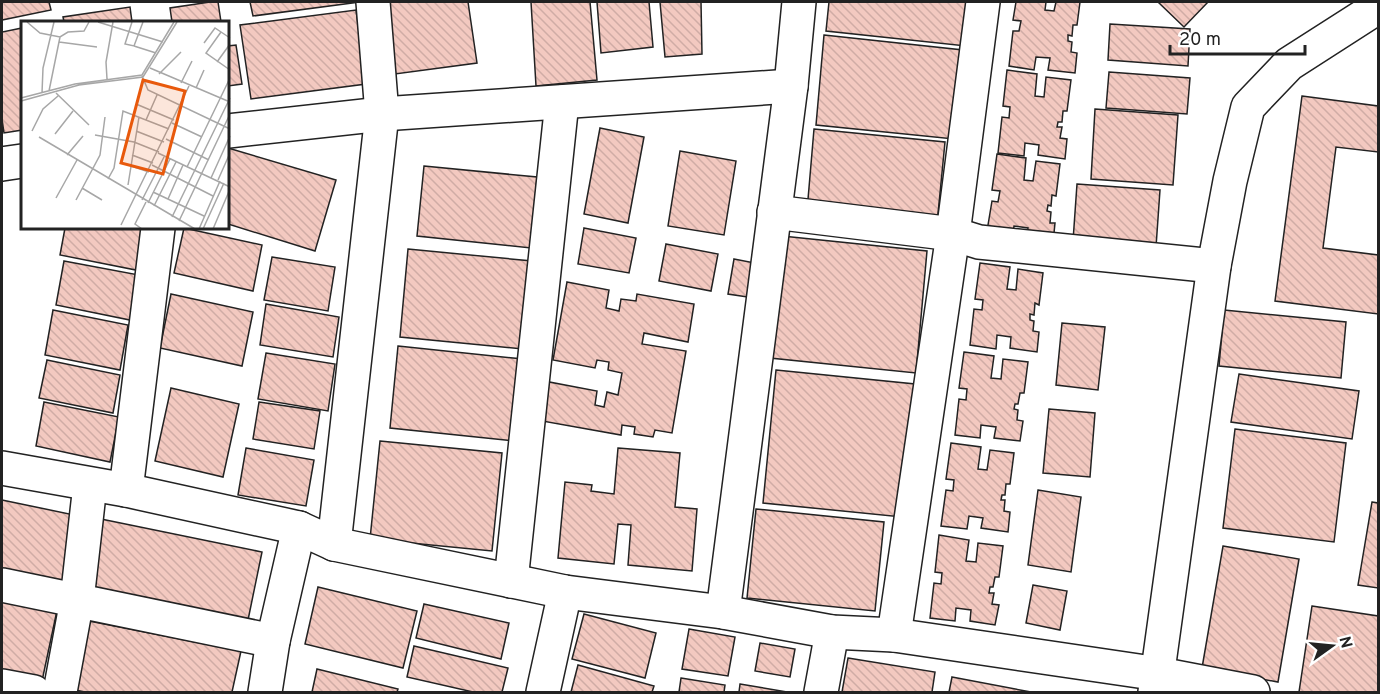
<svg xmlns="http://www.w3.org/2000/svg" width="1380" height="694" viewBox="0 0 1380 694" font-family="Overpass,sans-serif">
<defs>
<pattern id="building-back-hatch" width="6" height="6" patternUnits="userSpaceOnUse" patternTransform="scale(1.5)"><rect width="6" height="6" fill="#f3c9c0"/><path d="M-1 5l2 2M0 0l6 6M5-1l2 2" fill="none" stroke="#d0aca5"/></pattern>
</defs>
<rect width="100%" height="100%" fill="#fff"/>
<!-- building -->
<g fill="url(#building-back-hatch)" stroke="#222" stroke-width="1.5">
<path d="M 2,2 L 49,2 L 51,10 L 2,20 Z"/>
<path d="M 210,2 L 218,2 L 221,22 L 172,22 L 170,8 Z"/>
<path d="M 250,2 L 360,2 L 253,16 Z"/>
<path d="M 385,2 L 468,2 L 477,63 L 395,74 Z"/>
<path d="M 531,2 L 590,2 L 597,80 L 536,86 Z"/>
<path d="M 597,2 L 649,2 L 653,47 L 601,53 Z"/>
<path d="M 660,2 L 701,2 L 702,54 L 665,57 Z"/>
<path d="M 829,2 L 971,2 L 966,46 L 826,31 Z"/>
<path d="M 1016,2 L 1046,2 L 1045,10 L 1054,11 L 1056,2 L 1080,2 L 1077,25 L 1073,25 L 1072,36 L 1068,35 L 1068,41 L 1072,42 L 1071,52 L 1077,53 L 1075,73 L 1048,70 L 1050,58 L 1036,57 L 1034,70 L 1009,66 L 1013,31 L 1019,31 L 1021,21 L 1013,20 Z"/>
<path d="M 1158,2 L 1208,2 L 1184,27 Z"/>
<path d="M 130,7 L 132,22 L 64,22 L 63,17 Z"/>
<path d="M 356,10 L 366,84 L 251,99 L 240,25 Z"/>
<path d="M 1110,24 L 1190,29 L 1188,66 L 1108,60 Z"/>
<path d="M 22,28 L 22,130 L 4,133 L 2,119 L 2,32 Z"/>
<path d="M 824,35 L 963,50 L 954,139 L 816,125 Z"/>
<path d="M 236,45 L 242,84 L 228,86 L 228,46 Z"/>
<path d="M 1007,70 L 1037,74 L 1035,96 L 1044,97 L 1046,77 L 1071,80 L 1067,111 L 1063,111 L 1062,122 L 1058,122 L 1057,127 L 1062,127 L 1060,138 L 1067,139 L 1065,159 L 1038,155 L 1039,145 L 1025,143 L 1024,156 L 998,153 L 1002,117 L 1009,118 L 1010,107 L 1003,106 Z"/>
<path d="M 1109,72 L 1190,78 L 1187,114 L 1106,108 Z"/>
<path d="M 1302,96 L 1378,106 L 1378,152 L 1336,147 L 1323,248 L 1378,255 L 1378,314 L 1275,301 Z"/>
<path d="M 1095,109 L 1178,115 L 1173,185 L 1091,179 Z"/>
<path d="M 600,128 L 644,137 L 628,223 L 584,214 Z"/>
<path d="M 814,129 L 945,142 L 937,224 L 807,211 Z"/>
<path d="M 228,148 L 336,180 L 315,251 L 228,224 Z"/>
<path d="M 680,151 L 736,161 L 724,235 L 668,226 Z"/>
<path d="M 997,154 L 1026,158 L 1024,180 L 1033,181 L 1036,161 L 1060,164 L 1056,196 L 1052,195 L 1051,206 L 1048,205 L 1047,211 L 1051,212 L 1050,223 L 1055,223 L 1053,243 L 1027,239 L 1028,228 L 1014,226 L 1012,240 L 986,237 L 992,201 L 998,202 L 1000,191 L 992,190 Z"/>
<path d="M 424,166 L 537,177 L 531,248 L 417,236 Z"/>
<path d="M 1077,184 L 1160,190 L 1156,247 L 1073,241 Z"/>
<path d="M 65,228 L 145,228 L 136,270 L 60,255 Z"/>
<path d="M 184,228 L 262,245 L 253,291 L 174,273 Z"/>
<path d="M 584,228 L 636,238 L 629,273 L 578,264 Z"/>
<path d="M 782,236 L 927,251 L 916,373 L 770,358 Z"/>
<path d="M 666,244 L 718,254 L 711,291 L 659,281 Z"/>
<path d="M 408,249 L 532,261 L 523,349 L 400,337 Z"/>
<path d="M 272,257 L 335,267 L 328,311 L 264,300 Z"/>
<path d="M 734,259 L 760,264 L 754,298 L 728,294 Z"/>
<path d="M 64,261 L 139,275 L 130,320 L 56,305 Z"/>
<path d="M 980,263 L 1010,267 L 1007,289 L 1016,290 L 1018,269 L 1043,273 L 1039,305 L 1035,303 L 1034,315 L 1030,314 L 1030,320 L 1034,321 L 1033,331 L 1039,332 L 1037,352 L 1010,348 L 1011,337 L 997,335 L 996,349 L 970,345 L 974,309 L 982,310 L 983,300 L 975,299 Z"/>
<path d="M 567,282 L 609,290 L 606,308 L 619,311 L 621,299 L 636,301 L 637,294 L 694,304 L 688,342 L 644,333 L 642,344 L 686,351 L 672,433 L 655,430 L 653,437 L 634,434 L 635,427 L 622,425 L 621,435 L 542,421 L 549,382 L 597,391 L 595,405 L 604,407 L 607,392 L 618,395 L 622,373 L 608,370 L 609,362 L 597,360 L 595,368 L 553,360 Z"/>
<path d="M 171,294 L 253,312 L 242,366 L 160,348 Z"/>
<path d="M 266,304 L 339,317 L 333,357 L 260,345 Z"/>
<path d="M 53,310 L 128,325 L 120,370 L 45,355 Z"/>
<path d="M 1224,310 L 1346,322 L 1341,378 L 1219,366 Z"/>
<path d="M 1062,323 L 1105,327 L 1098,390 L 1056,385 Z"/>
<path d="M 398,346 L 523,359 L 515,441 L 390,428 Z"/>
<path d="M 964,352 L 994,356 L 991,378 L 1001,379 L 1003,359 L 1028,362 L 1024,393 L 1020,393 L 1018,404 L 1015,404 L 1014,409 L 1018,410 L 1017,420 L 1023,421 L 1020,441 L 994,438 L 996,427 L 981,425 L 980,438 L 955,435 L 959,399 L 966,400 L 967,389 L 959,388 Z"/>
<path d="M 266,353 L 335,364 L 328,411 L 258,399 Z"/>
<path d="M 47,360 L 120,375 L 113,413 L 39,398 Z"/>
<path d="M 776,370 L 915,384 L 902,517 L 763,503 Z"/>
<path d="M 1239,374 L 1359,391 L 1352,439 L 1231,422 Z"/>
<path d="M 171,388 L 239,404 L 223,477 L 155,461 Z"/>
<path d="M 44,402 L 119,417 L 110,462 L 36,446 Z"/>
<path d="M 259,402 L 320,411 L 314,449 L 253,439 Z"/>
<path d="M 1049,409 L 1095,413 L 1090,477 L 1043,473 Z"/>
<path d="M 1235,429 L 1346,443 L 1334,542 L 1223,528 Z"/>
<path d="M 380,441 L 502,453 L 492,551 L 370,539 Z"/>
<path d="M 951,443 L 981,447 L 978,469 L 987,470 L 990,450 L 1014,453 L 1010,484 L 1006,484 L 1005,495 L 1002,495 L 1001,500 L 1005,500 L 1004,511 L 1010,512 L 1008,532 L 981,528 L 983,518 L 969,516 L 967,529 L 941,526 L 946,490 L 953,491 L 954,480 L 946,479 Z"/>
<path d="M 246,448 L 314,460 L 306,506 L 238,495 Z"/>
<path d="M 618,448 L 680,453 L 675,507 L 697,509 L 692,571 L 628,565 L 631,525 L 618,524 L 614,564 L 558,558 L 565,482 L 592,485 L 591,491 L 614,494 Z"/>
<path d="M 1038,490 L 1081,497 L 1071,572 L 1028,565 Z"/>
<path d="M 2,500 L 79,516 L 63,592 L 2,579 Z"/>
<path d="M 1372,502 L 1378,503 L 1378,588 L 1358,585 Z"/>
<path d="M 756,509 L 884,522 L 875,611 L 747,598 Z"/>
<path d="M 101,519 L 262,552 L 248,620 L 88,588 Z"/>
<path d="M 939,535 L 969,540 L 966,561 L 976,562 L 978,543 L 1003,546 L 999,577 L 995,577 L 993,587 L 990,587 L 989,593 L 994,593 L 992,604 L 999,605 L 995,625 L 970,621 L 971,610 L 956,608 L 955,621 L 930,618 L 934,583 L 941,584 L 942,573 L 935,572 Z"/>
<path d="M 1223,546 L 1299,559 L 1278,682 L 1202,668 Z"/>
<path d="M 1033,585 L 1067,591 L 1060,630 L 1026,623 Z"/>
<path d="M 318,587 L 417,611 L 403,668 L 305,644 Z"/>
<path d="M 2,589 L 59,601 L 42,681 L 2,672 Z"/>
<path d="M 424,604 L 509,623 L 501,659 L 416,638 Z"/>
<path d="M 1312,606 L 1378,616 L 1378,692 L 1299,692 Z"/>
<path d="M 584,614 L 656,633 L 645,678 L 572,659 Z"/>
<path d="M 89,621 L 241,651 L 232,692 L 85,692 L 75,690 Z"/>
<path d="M 689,629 L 735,637 L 728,676 L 682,669 Z"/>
<path d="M 760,643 L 795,649 L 790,677 L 755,671 Z"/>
<path d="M 414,646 L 508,668 L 502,692 L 473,692 L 407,677 Z"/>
<path d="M 848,658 L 935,672 L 932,692 L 842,692 Z"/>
<path d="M 578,665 L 654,686 L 652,692 L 571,692 Z"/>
<path d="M 317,669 L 398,689 L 397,692 L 312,692 Z"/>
<path d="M 952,677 L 1031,692 L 949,692 Z"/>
<path d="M 681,678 L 725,685 L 724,692 L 679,692 Z"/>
<path d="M 740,684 L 787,692 L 739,692 Z"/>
</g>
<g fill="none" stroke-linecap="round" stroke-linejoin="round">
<defs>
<g id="street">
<path d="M 228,131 L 382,114 L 791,86"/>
<path d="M 2,164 L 22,161"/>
<path d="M 774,212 L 953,234 L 979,242 L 1214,266"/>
<path d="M 2,468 L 126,490 L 299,528 L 334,544 L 565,592 L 723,612 L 832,632 L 894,635 L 1159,674 L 1253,692"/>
<path d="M 126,490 L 158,228"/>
<path d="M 334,544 L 382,114 L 373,2"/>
<path d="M 511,581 L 562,102"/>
<path d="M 2,585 L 273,641"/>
<path d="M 723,612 L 791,86 L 799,2"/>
<path d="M 894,635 L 953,234 L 983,2"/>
<path d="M 2,686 L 34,692"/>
<path d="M 60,692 L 77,600 L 90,485"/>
<path d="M 265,692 L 273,641 L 299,528"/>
<path d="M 543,692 L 565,592"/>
<path d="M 821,692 L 832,632"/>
<path d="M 1155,692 L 1214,266 L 1230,181 L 1248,107 L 1289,64 L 1378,7"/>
</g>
</defs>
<!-- street casing -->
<use href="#street" stroke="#222" stroke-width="36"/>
<!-- street -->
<use href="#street" stroke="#fff" stroke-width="33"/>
</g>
<!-- overview -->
<g transform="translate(21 21)">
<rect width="208" height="208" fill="#fff"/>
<path fill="none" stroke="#a7a7a7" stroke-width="1.5" d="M 6,1 L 19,12 L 39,16 L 47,11 L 63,10 L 68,1M 77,1 L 142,21M 111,1 L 104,23 L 113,25 L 122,1M 200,11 L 185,32 L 209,49M 38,21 L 76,26M 183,22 L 194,7 L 209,17M 113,25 L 135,32M 196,41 L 209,23M 129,47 L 209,81M 138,53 L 160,31M 121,55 L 127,69 L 209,108M 86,58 L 85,41 L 92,1M 160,62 L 171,40M 175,67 L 183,49M 28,70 L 39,16M 21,72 L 22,47 L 33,1M 35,72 L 68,104M 0,77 L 54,63 L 121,54 L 153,1M 0,80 L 58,64 L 122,56 L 156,1M 115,83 L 153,99M 125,99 L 136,74M 151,102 L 181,116M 11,110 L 22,88 L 37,75M 115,110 L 143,121M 34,113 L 52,90M 74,114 L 113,121 L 138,131M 18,116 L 174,208M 145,118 L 188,139M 137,132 L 209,166M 46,134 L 62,115M 111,134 L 132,142M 131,144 L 192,175M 110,145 L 128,151M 166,146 L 209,57M 190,157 L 209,115M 87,158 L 93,147 L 102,90 L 148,108M 197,159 L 209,132M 107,164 L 118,96M 61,167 L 81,179M 132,171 L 183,195M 35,177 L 56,139M 147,178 L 162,144M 55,179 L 79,134 L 84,96M 121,179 L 143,136M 127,182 L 149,138M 133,185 L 155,141M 151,196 L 209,77M 158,200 L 209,93M 100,204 L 168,65M 121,208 L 114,203 L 125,181M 178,208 L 199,160M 182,208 L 203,162M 192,208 L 209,168"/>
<path fill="#e8590c" fill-opacity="0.15" stroke="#e8590c" stroke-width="3" d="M 122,59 L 164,70 L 142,153 L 100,142 Z"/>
<rect width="208" height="208" fill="none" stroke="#222" stroke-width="3"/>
</g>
<!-- border -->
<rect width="1380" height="694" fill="none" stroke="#222222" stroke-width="6"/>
<!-- north arrow -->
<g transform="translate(1332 646) rotate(75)" stroke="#ffffff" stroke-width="4.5" paint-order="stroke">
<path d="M0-4.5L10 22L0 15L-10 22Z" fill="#222222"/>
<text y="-9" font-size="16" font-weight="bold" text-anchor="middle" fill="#222222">N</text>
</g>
<!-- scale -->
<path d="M1170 45v9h135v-9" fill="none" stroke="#222222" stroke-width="3"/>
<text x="1179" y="45" font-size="18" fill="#222222" stroke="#ffffff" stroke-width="4.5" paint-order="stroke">20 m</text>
</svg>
